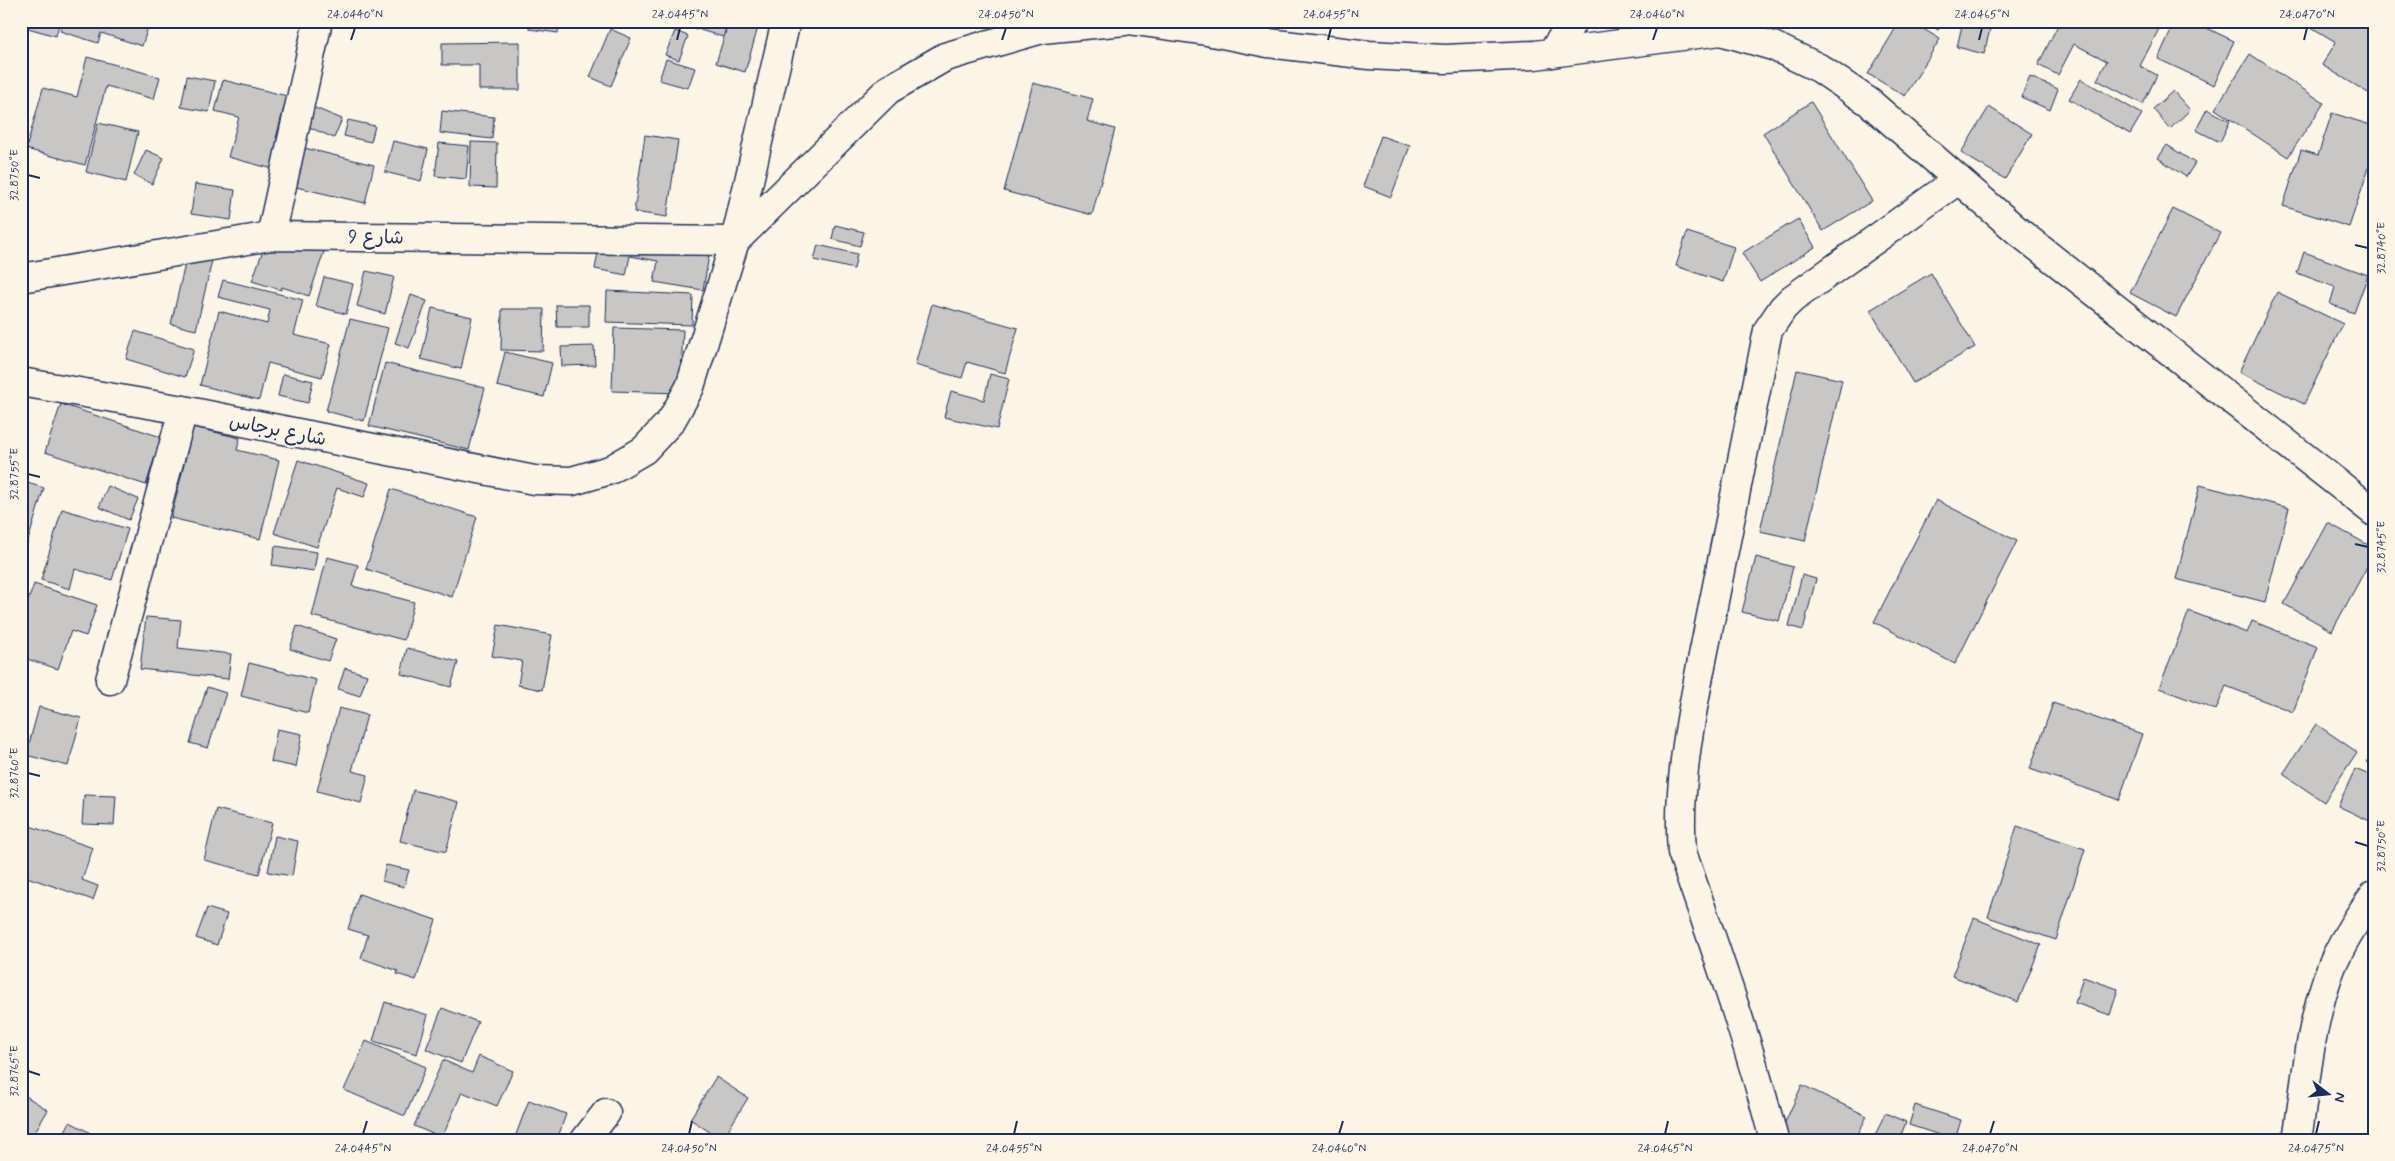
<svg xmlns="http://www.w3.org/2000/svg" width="2395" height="1161" viewBox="0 0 2395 1161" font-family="Mynerve,'Playpen Sans Arabic',sans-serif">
<rect width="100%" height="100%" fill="#fcf5e5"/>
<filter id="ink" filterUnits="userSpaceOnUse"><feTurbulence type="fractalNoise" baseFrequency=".02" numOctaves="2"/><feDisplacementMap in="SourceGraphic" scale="10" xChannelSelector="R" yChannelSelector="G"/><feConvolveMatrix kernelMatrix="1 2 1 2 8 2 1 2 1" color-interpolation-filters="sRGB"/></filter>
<g filter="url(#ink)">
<!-- building -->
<g fill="#c8c7c6" stroke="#1b2f5e">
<path d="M 21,21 L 60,21 L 56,36 L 21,26 Z"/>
<path d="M 63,21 L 150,21 L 142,46 L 101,33 L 98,43 L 60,31 Z"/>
<path d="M 530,21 L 559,21 L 558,33 L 529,29 Z"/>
<path d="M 671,21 L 728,21 L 723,37 Z"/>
<path d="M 729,21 L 752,21 L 759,24 L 745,72 L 716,63 Z"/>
<path d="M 1900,21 L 1910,21 L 1940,39 L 1905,96 L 1868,74 Z"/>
<path d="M 1925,21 L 1944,21 L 1938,30 Z"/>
<path d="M 1963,21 L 1992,21 L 1984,54 L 1957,47 Z"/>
<path d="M 2060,21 L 2163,21 L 2140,66 L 2157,75 L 2143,104 L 2097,80 L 2107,61 L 2074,44 L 2058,75 L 2038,65 Z"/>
<path d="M 2175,21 L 2192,21 L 2234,41 L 2214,85 L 2158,59 Z"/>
<path d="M 2301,21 L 2356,21 L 2374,32 L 2374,87 L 2370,94 L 2322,65 L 2336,42 Z"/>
<path d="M 610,29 L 631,38 L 611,86 L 590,77 Z"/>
<path d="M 675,31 L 688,36 L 679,60 L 665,55 Z"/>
<path d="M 520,42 L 520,90 L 479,90 L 479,65 L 442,65 L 442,43 Z"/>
<path d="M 2250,54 L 2324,103 L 2288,157 L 2215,109 Z"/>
<path d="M 87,57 L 160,77 L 154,99 L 106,86 L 85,165 L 26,149 L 43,88 L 77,97 Z"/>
<path d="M 666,59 L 695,68 L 688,88 L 659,80 Z"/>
<path d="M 187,76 L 215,81 L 209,112 L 181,107 Z"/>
<path d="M 2030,77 L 2058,89 L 2050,110 L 2021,97 Z"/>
<path d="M 2081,79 L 2142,114 L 2130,134 L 2069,99 Z"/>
<path d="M 223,80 L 287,96 L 276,138 L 280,139 L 273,169 L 228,157 L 239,117 L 215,111 Z"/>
<path d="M 1033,83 L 1093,99 L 1087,121 L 1115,129 L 1092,215 L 1004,191 Z"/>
<path d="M 2173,91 L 2190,110 L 2170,129 L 2153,109 Z"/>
<path d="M 1811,102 L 1872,201 L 1823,231 L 1763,133 Z"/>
<path d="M 303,103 L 342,119 L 334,138 L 295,121 Z"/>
<path d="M 1989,107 L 2032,134 L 2005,179 L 1961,153 Z"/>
<path d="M 2207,109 L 2230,121 L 2220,142 L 2196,130 Z"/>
<path d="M 442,111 L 494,117 L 492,139 L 440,133 Z"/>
<path d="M 2332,113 L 2374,126 L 2374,152 L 2349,227 L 2283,206 L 2301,150 L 2318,155 Z"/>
<path d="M 348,120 L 375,126 L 371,142 L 344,136 Z"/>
<path d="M 98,123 L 138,132 L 126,182 L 86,172 Z"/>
<path d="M 645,135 L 678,140 L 667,217 L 634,212 Z"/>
<path d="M 1381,136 L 1410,146 L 1391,197 L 1363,186 Z"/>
<path d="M 393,141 L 428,149 L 421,181 L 385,172 Z"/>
<path d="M 471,142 L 497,143 L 496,188 L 470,187 Z"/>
<path d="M 439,143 L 469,146 L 466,179 L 435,176 Z"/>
<path d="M 292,145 L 374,165 L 365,203 L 283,184 Z"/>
<path d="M 2167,145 L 2195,163 L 2186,177 L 2158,158 Z"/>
<path d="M 146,150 L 164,158 L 152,184 L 134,175 Z"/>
<path d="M 195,184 L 235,190 L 231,220 L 191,214 Z"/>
<path d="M 2173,209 L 2220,233 L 2176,317 L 2130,293 Z"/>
<path d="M 1798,219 L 1815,247 L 1760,282 L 1742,253 Z"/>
<path d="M 272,225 L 327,243 L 309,296 L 282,287 L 281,290 L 252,281 Z"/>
<path d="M 603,225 L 711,244 L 703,290 L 654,282 L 658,261 L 630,256 L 626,275 L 595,269 Z"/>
<path d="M 835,225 L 864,232 L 860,246 L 832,239 Z"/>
<path d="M 1687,232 L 1734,247 L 1723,282 L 1676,266 Z"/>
<path d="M 818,245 L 857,254 L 854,269 L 814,260 Z"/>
<path d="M 188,251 L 213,256 L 196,330 L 171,324 Z"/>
<path d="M 2304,252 L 2368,275 L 2354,313 L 2330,304 L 2335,287 L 2297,273 Z"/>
<path d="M 366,271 L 394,277 L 385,314 L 357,306 Z"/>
<path d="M 1931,273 L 1975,347 L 1913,383 L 1870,310 Z"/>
<path d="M 324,277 L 353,284 L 346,314 L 316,306 Z"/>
<path d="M 223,280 L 303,300 L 294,335 L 331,344 L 322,377 L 268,363 L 259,400 L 200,385 L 219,311 L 267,324 L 270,310 L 218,297 Z"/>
<path d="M 607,291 L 693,295 L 692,325 L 606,322 Z"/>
<path d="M 2277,292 L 2343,324 L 2304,404 L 2239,372 Z"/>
<path d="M 411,295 L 427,301 L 409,348 L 395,343 Z"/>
<path d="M 932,304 L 1018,328 L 1005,373 L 967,362 L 962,378 L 915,365 Z"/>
<path d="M 556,305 L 589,305 L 589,327 L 557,327 Z"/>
<path d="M 432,308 L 472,317 L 461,369 L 421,359 Z"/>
<path d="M 502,309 L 544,309 L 543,351 L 501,350 Z"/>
<path d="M 350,319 L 388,328 L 364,421 L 326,411 Z"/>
<path d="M 614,328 L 683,330 L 680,393 L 612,391 Z"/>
<path d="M 135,331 L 194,349 L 185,377 L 126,359 Z"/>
<path d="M 594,346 L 595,365 L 562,366 L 561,347 Z"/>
<path d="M 505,352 L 552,363 L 544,397 L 497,386 Z"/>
<path d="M 385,363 L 485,388 L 469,450 L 369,426 Z"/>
<path d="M 1797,370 L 1842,380 L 1805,541 L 1760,531 Z"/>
<path d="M 283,374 L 313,381 L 308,403 L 278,396 Z"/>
<path d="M 990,374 L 1009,379 L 997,429 L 944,417 L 951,391 L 984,400 Z"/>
<path d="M 61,404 L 161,437 L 146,485 L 45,452 Z"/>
<path d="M 193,427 L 240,438 L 237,450 L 279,460 L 260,539 L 171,518 Z"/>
<path d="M 298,460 L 369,483 L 364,497 L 337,488 L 317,547 L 274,533 Z"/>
<path d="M 21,481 L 44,488 L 27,544 L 21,542 Z"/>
<path d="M 2200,485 L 2289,508 L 2265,602 L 2176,579 Z"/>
<path d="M 108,486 L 138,499 L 129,520 L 99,507 Z"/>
<path d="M 391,489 L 477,517 L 452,597 L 366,569 Z"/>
<path d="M 1936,500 L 2017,541 L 1955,664 L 1874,622 Z"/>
<path d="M 62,509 L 128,529 L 112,580 L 75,569 L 70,589 L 41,580 Z"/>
<path d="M 2328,523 L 2374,548 L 2374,554 L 2332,631 L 2284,604 Z"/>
<path d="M 275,546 L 317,552 L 314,571 L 272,565 Z"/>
<path d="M 327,557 L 358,565 L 352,586 L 414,602 L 404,640 L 312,616 Z"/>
<path d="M 1756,557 L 1793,567 L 1779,621 L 1742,612 Z"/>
<path d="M 1802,575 L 1816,579 L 1803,630 L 1789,626 Z"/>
<path d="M 34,584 L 97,605 L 86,636 L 71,631 L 58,669 L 21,657 L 21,621 Z"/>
<path d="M 2189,611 L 2247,633 L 2252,621 L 2318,647 L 2293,712 L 2226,686 L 2216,710 L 2159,688 Z"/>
<path d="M 146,617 L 181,620 L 178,648 L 231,654 L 228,679 L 140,669 Z"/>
<path d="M 498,625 L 552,635 L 542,690 L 518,685 L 522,661 L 492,656 Z"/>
<path d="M 297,626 L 336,639 L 328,661 L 290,649 Z"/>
<path d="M 407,648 L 458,662 L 451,687 L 401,674 Z"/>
<path d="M 249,663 L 316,680 L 308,713 L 241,696 Z"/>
<path d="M 345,668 L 367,675 L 360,696 L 338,689 Z"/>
<path d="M 207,687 L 226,693 L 208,748 L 190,743 Z"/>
<path d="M 2053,703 L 2142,734 L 2119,800 L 2030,769 Z"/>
<path d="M 39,707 L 81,718 L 68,766 L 26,755 Z"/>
<path d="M 339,708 L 367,715 L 352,771 L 368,775 L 361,803 L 317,791 Z"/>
<path d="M 2316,724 L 2357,752 L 2324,802 L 2283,774 Z"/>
<path d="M 277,729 L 302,734 L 296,767 L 271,762 Z"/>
<path d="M 2374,752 L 2374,767 L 2367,762 Z"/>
<path d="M 2355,769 L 2374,777 L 2374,823 L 2338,806 Z"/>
<path d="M 413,790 L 459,802 L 446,852 L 400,841 Z"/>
<path d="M 84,795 L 116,796 L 114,825 L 82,824 Z"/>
<path d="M 216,809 L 272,823 L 259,874 L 204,860 Z"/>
<path d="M 27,825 L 93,848 L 82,880 L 98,886 L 93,900 L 21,875 L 21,842 Z"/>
<path d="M 2017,826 L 2085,849 L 2056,940 L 1988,917 Z"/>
<path d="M 275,836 L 298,841 L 292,876 L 268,872 Z"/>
<path d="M 386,865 L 409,870 L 404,887 L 382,881 Z"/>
<path d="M 359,894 L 436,920 L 416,980 L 397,974 L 398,971 L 361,958 L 368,935 L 348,929 Z"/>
<path d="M 207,908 L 227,914 L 217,945 L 196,938 Z"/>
<path d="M 1974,918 L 2041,945 L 2018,1002 L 1952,976 Z"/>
<path d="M 2083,977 L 2118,989 L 2110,1015 L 2075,1003 Z"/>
<path d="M 385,1002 L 428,1015 L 417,1054 L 373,1041 Z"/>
<path d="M 442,1008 L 478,1022 L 461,1063 L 426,1049 Z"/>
<path d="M 366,1041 L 426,1067 L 405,1116 L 344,1090 Z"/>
<path d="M 479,1056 L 513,1071 L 497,1106 L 462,1092 L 442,1138 L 414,1126 L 443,1060 L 472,1073 Z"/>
<path d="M 716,1077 L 748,1098 L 722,1140 L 690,1119 Z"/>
<path d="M 1802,1085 L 1867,1116 L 1855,1140 L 1777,1140 Z"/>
<path d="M 21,1093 L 48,1110 L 30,1140 L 21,1140 Z"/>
<path d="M 529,1100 L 566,1114 L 557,1140 L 514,1140 Z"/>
<path d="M 1915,1105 L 1961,1120 L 1955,1140 L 1909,1125 Z"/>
<path d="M 1885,1113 L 1906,1122 L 1899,1140 L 1884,1140 L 1875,1136 Z"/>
<path d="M 70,1122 L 89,1132 L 85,1140 L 60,1140 Z"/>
</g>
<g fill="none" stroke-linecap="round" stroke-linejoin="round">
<defs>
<g id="minor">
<path d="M 1135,21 L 1207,31 L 1268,43 L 1369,55 L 1445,59 L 1535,55 L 1721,31 L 1773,46 L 1819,68 L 1869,102 L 2020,233 L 2374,512"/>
<path d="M 1552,53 L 1573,21"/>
<path d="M 271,236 L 318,21"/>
<path d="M 21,278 L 271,236 L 735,241 L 888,90 L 945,57 L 1042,29 L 1125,21"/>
<path d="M 21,382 L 183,410 L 534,480 L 572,481 L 610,470 L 644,450 L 671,421 L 690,387 L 735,241 L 786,21"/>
<path d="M 110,680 L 183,410"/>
<path d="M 585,1140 L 606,1113"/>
<path d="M 1774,1140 C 1749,1042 1715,948 1682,852 C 1676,775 1696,692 1711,616 C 1730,521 1749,426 1768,330 L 1783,308 L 1792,299 L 1958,180"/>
<path d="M 2297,1140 C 2306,1082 2310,1022 2331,968 C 2341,943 2358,917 2374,895"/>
</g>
</defs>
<!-- minor casing -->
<use href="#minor" stroke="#1b2f5e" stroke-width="31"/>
<!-- minor -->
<use href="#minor" stroke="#fcf5e5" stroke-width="28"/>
</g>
</g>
<!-- ticks -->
<path fill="none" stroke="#1b2f5e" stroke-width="2" d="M 351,40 L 355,28M 677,40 L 680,28M 1002,40 L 1006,28M 1328,40 L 1331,28M 1653,40 L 1657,28M 1979,40 L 1982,28M 2304,40 L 2307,28M 28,175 L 40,178M 2355,245 L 2368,248M 28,474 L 40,477M 2355,544 L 2368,547M 28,773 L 40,776M 2355,842 L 2368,846M 28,1071 L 40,1075M 363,1134 L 367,1121M 689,1134 L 692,1121M 1014,1134 L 1017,1121M 1339,1134 L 1343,1121M 1665,1134 L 1668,1121M 1990,1134 L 1994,1121M 2316,1134 L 2319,1121"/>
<g text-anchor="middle" stroke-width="4.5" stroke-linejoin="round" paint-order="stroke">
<!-- street labels -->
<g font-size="19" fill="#1b2f5e" stroke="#fcf5e5">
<text transform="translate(376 236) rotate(1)" y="7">شارع 9</text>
<text transform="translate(278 429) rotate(11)" y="7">شارع برجاس</text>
</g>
</g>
<!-- margin -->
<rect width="2395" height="1161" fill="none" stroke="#fcf5e5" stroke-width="55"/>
<!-- north arrow -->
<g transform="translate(2328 1094) rotate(106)" stroke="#fcf5e5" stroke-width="4" paint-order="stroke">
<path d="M0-4L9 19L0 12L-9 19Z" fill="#1b2f5e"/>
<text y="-8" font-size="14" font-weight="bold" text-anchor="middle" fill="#1b2f5e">N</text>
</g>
<rect x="28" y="28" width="2340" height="1106" fill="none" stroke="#1b2f5e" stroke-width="2"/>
<g font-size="12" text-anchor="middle" fill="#1b2f5e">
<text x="355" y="18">24.0440°N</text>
<text x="680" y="18">24.0445°N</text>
<text x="1006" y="18">24.0450°N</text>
<text x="1331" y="18">24.0455°N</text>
<text x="1657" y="18">24.0460°N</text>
<text x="1982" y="18">24.0465°N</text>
<text x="2307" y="18">24.0470°N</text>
<text transform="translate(14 175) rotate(-90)" y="4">32.8750°E</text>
<text transform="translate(2381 248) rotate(-90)" y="4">32.8740°E</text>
<text transform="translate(14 474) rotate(-90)" y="4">32.8755°E</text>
<text transform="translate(2381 547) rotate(-90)" y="4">32.8745°E</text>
<text transform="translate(14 773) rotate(-90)" y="4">32.8760°E</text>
<text transform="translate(2381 846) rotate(-90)" y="4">32.8750°E</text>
<text transform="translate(14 1071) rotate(-90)" y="4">32.8765°E</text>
<text x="363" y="1152">24.0445°N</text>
<text x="689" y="1152">24.0450°N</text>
<text x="1014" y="1152">24.0455°N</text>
<text x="1339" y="1152">24.0460°N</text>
<text x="1665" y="1152">24.0465°N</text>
<text x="1990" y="1152">24.0470°N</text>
<text x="2316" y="1152">24.0475°N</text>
</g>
</svg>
